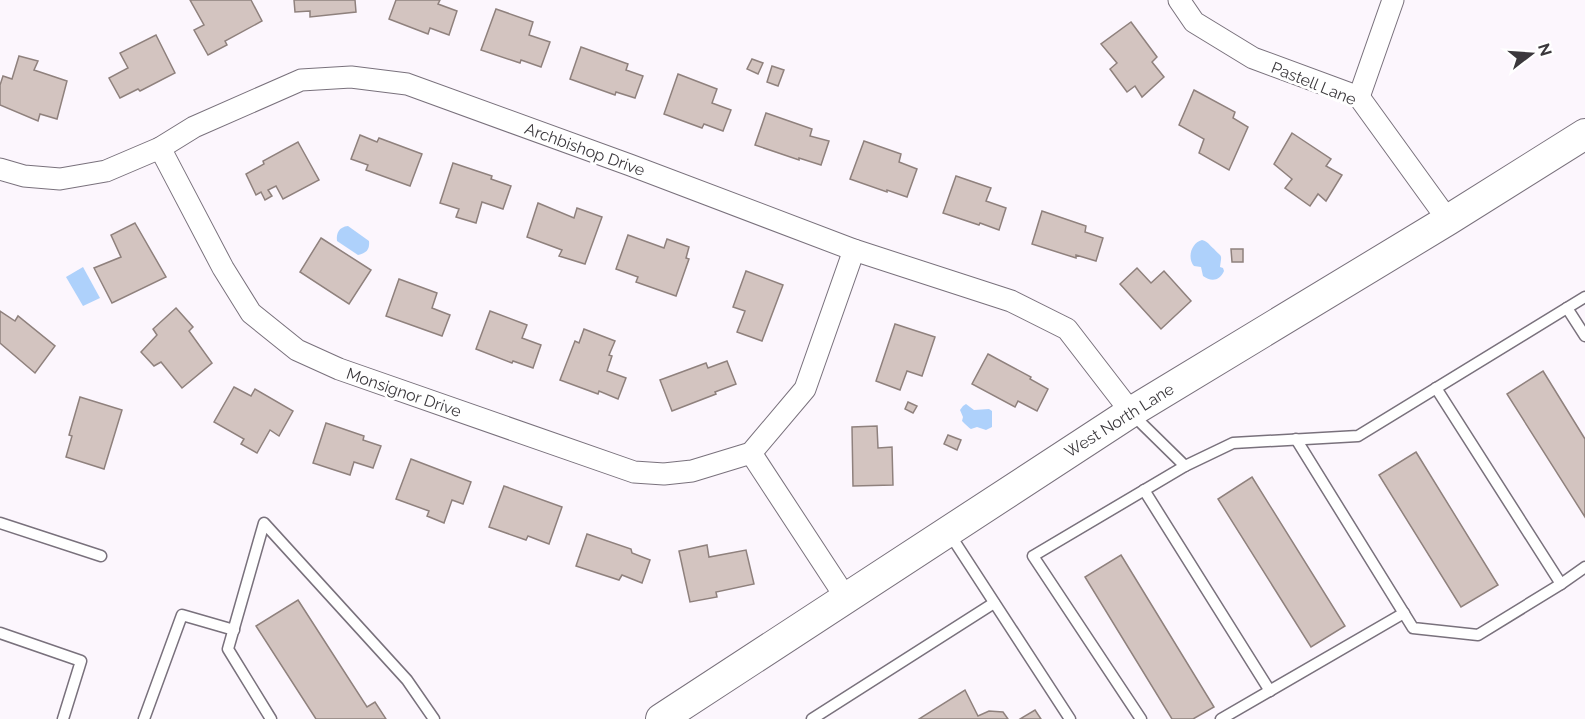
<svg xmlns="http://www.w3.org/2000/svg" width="1585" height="719" viewBox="0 0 1585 719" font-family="Raleway,sans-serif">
<rect width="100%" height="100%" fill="#fcf6fd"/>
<!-- water -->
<g fill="#aed1fb">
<path d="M 348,226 L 369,241 C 370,250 366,253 358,255 L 337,241 C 336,233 339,227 348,226 Z"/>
<path d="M 1202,240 C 1209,242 1209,245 1214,249 C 1222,258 1222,253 1220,267 L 1223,268 L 1224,271 C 1220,281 1211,282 1203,276 L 1201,267 L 1194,266 C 1187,258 1191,243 1202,240 Z"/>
<path d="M 83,267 L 100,298 L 83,306 L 66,277 Z"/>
<path d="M 966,404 L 974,410 L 989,409 L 992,411 L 992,427 L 986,430 L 977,427 L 971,429 C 969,428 963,422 962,421 L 963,417 L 960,410 L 963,406 Z"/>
</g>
<!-- building -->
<g fill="#d3c4c0" stroke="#8f817d" stroke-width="1.5">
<path d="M 190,0 L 251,0 L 262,21 L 225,41 L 227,45 L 208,55 L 194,30 L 204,25 Z"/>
<path d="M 294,0 L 355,0 L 356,12 L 310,17 L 310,11 L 295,12 Z"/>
<path d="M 396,0 L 440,0 L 438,4 L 457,11 L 449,35 L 430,28 L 428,34 L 389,19 Z"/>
<path d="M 496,9 L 533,22 L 529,35 L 550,42 L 541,67 L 521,60 L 520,63 L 481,50 Z"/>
<path d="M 1131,22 L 1157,57 L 1152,62 L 1164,77 L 1142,97 L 1135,86 L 1127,92 L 1110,69 L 1117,63 L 1101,44 Z"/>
<path d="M 156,35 L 175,73 L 140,91 L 138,89 L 120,98 L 109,78 L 128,68 L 120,53 Z"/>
<path d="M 581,47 L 628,64 L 626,70 L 643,76 L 635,98 L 616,92 L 615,95 L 570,79 Z"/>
<path d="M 19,56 L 38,61 L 34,70 L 67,81 L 57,119 L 40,114 L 38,121 L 0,105 L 0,85 L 3,76 L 12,79 Z"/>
<path d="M 752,59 L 763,63 L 758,74 L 747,69 Z"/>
<path d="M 772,66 L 784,70 L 778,86 L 767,82 Z"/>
<path d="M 678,74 L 717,89 L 712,103 L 731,110 L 723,131 L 704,124 L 702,128 L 664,114 Z"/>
<path d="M 1194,90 L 1235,112 L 1233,118 L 1248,127 L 1229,170 L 1199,153 L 1204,139 L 1179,125 Z"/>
<path d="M 766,113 L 812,129 L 810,136 L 829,141 L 821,165 L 799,158 L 799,160 L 755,145 Z"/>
<path d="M 1292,133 L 1331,159 L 1326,166 L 1342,175 L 1326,201 L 1318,194 L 1310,206 L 1285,188 L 1292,179 L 1274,164 Z"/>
<path d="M 360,135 L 377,142 L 379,138 L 422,154 L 410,186 L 366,170 L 368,165 L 351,159 Z"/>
<path d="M 864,141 L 901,154 L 899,162 L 917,169 L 907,197 L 887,190 L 887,192 L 850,179 Z"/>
<path d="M 298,142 L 319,180 L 283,199 L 276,186 L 268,190 L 272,196 L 265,200 L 261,192 L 256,195 L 246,174 L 264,164 L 263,161 Z"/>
<path d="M 453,163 L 492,176 L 491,179 L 511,186 L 503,209 L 482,202 L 476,223 L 456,217 L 459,209 L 440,203 Z"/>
<path d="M 956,176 L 991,188 L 986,201 L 1006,208 L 999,230 L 980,223 L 979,225 L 943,213 Z"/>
<path d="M 538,203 L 574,218 L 577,208 L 602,217 L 585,264 L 559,256 L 562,250 L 527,237 Z"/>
<path d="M 1042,211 L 1086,226 L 1085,232 L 1103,238 L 1096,261 L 1076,255 L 1076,258 L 1032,244 Z"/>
<path d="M 135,223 L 166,277 L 112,303 L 94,268 L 121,257 L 111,235 Z"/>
<path d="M 628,235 L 664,248 L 667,239 L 689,247 L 686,258 L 689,259 L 676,296 L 636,282 L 638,277 L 616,269 Z"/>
<path d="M 321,238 L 371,270 L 349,304 L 300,272 Z"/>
<path d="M 1231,249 L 1243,249 L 1243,262 L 1232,262 Z"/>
<path d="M 1137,268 L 1151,283 L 1164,271 L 1191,301 L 1161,329 L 1120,284 Z"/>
<path d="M 746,271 L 783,285 L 762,341 L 737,332 L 745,311 L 733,307 Z"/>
<path d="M 399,279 L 437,293 L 432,308 L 450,315 L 442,336 L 386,316 Z"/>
<path d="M 176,308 L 193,327 L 189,331 L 212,363 L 182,388 L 161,362 L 154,366 L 141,352 L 157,335 L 153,329 Z"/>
<path d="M 0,311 L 15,321 L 18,316 L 55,346 L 35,373 L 0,343 Z"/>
<path d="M 490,311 L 527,325 L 522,338 L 541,345 L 533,368 L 513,361 L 512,363 L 476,349 Z"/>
<path d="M 895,324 L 935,337 L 922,376 L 907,371 L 900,390 L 876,381 Z"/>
<path d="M 584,329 L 615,341 L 609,355 L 612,356 L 607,371 L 626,378 L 618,399 L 599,391 L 598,394 L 560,380 L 575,341 L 579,343 Z"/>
<path d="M 988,354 L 1031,377 L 1030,379 L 1048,389 L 1037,411 L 1018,401 L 1015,407 L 972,384 Z"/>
<path d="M 727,361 L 736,384 L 715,392 L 716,394 L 672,411 L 660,380 L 706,363 L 708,368 Z"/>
<path d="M 1543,371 L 1585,439 L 1585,517 L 1507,394 Z"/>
<path d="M 234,387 L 251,396 L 255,389 L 293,411 L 279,436 L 270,430 L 257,453 L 241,444 L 244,439 L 214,422 Z"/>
<path d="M 80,397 L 122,410 L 104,469 L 66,457 L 72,436 L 69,435 Z"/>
<path d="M 908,402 L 917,406 L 913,413 L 905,409 Z"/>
<path d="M 326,423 L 364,436 L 363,440 L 381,446 L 373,468 L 354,462 L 350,475 L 313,463 Z"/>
<path d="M 877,426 L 878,448 L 892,447 L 893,485 L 853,486 L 852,427 Z"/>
<path d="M 948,435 L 961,440 L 957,450 L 944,444 Z"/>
<path d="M 1416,452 L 1498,585 L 1461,607 L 1379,475 Z"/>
<path d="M 411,459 L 471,482 L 463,504 L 452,500 L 444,523 L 427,516 L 429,511 L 396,499 Z"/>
<path d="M 1252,477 L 1345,626 L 1311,647 L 1218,499 Z"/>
<path d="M 504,486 L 562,507 L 549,544 L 528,536 L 526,540 L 489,527 Z"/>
<path d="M 587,534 L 631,549 L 632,553 L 650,560 L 642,583 L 622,575 L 619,580 L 576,566 Z"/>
<path d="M 707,545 L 709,557 L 746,550 L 754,584 L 716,592 L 717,597 L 690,602 L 679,551 Z"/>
<path d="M 1121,555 L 1214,707 L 1193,719 L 1172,719 L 1085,577 Z"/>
<path d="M 298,600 L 367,707 L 375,702 L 386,719 L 316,719 L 256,626 Z"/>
<path d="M 965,690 L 978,716 L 989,711 L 1003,712 L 1008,719 L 919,719 Z"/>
<path d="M 1035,710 L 1041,719 L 1020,719 Z"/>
</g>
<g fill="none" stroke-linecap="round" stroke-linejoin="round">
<defs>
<g id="service">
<path d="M 1567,308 L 1585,336"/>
<path d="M 1132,414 L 1185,466 L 1233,443 L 1358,436 L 1585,297"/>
<path d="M 1296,439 L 1413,628 L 1478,635 L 1561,584 L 1436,388"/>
<path d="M 1144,490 L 1270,691"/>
<path d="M 0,523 L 101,556"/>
<path d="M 949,533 L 1070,719"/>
<path d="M 1561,584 L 1585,567"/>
<path d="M 0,633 L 81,661 L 63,719"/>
<path d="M 144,719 L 182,615 L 234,630"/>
<path d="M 271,719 L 228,649 L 264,523 L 407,680 L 434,719"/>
<path d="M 812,719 L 994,603"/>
<path d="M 1141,719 L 1033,556 L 1185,466"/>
<path d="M 1221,719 L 1404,613"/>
</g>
<g id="minor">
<path d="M 1179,0 L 1194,22 L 1253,58 L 1359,97 L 1448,220"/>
<path d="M 1359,97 L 1393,0"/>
<path d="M 160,148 L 223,268 L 251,313 L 297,350 L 339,369 L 634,472 L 664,474 L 692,471 L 751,453 L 805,389 L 854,250"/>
<path d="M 0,169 L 24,176 L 60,179 L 106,171 L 160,148 L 194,127 L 301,80 L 351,77 L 407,84 L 630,165 L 854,250 L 1011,301 L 1067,329 L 1131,412"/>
<path d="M 751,453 L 846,598"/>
</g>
<path id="secondary" d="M 661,719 L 1131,412 L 1448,220 L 1585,134"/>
</defs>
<!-- service casing -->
<use href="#service" stroke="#79717c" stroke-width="13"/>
<!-- minor casing -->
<use href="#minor" stroke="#79717c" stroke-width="23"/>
<!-- secondary casing -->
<use href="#secondary" stroke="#79717c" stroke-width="32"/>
<!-- service -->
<use href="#service" stroke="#fff" stroke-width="10"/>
<!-- minor -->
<use href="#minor" stroke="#fff" stroke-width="21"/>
<!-- secondary -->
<use href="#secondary" stroke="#fff" stroke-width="30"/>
</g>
<g text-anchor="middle" stroke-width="6" stroke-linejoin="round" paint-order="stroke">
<!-- street labels -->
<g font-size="16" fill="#3b383c" stroke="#fff">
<text transform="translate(1314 83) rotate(22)" y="6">Pastell Lane</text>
<text transform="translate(585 149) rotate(20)" y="6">Archbishop Drive</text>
<text transform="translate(404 392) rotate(19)" y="6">Monsignor Drive</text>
<text transform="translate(1119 420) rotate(-32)" y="6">West North Lane</text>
</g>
</g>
<!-- north arrow -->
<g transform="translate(1531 54) rotate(73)" stroke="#ffffff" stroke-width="4.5" paint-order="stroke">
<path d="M0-4.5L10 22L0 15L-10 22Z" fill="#3b383c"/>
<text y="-9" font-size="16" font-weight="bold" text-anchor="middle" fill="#3b383c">N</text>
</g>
</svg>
